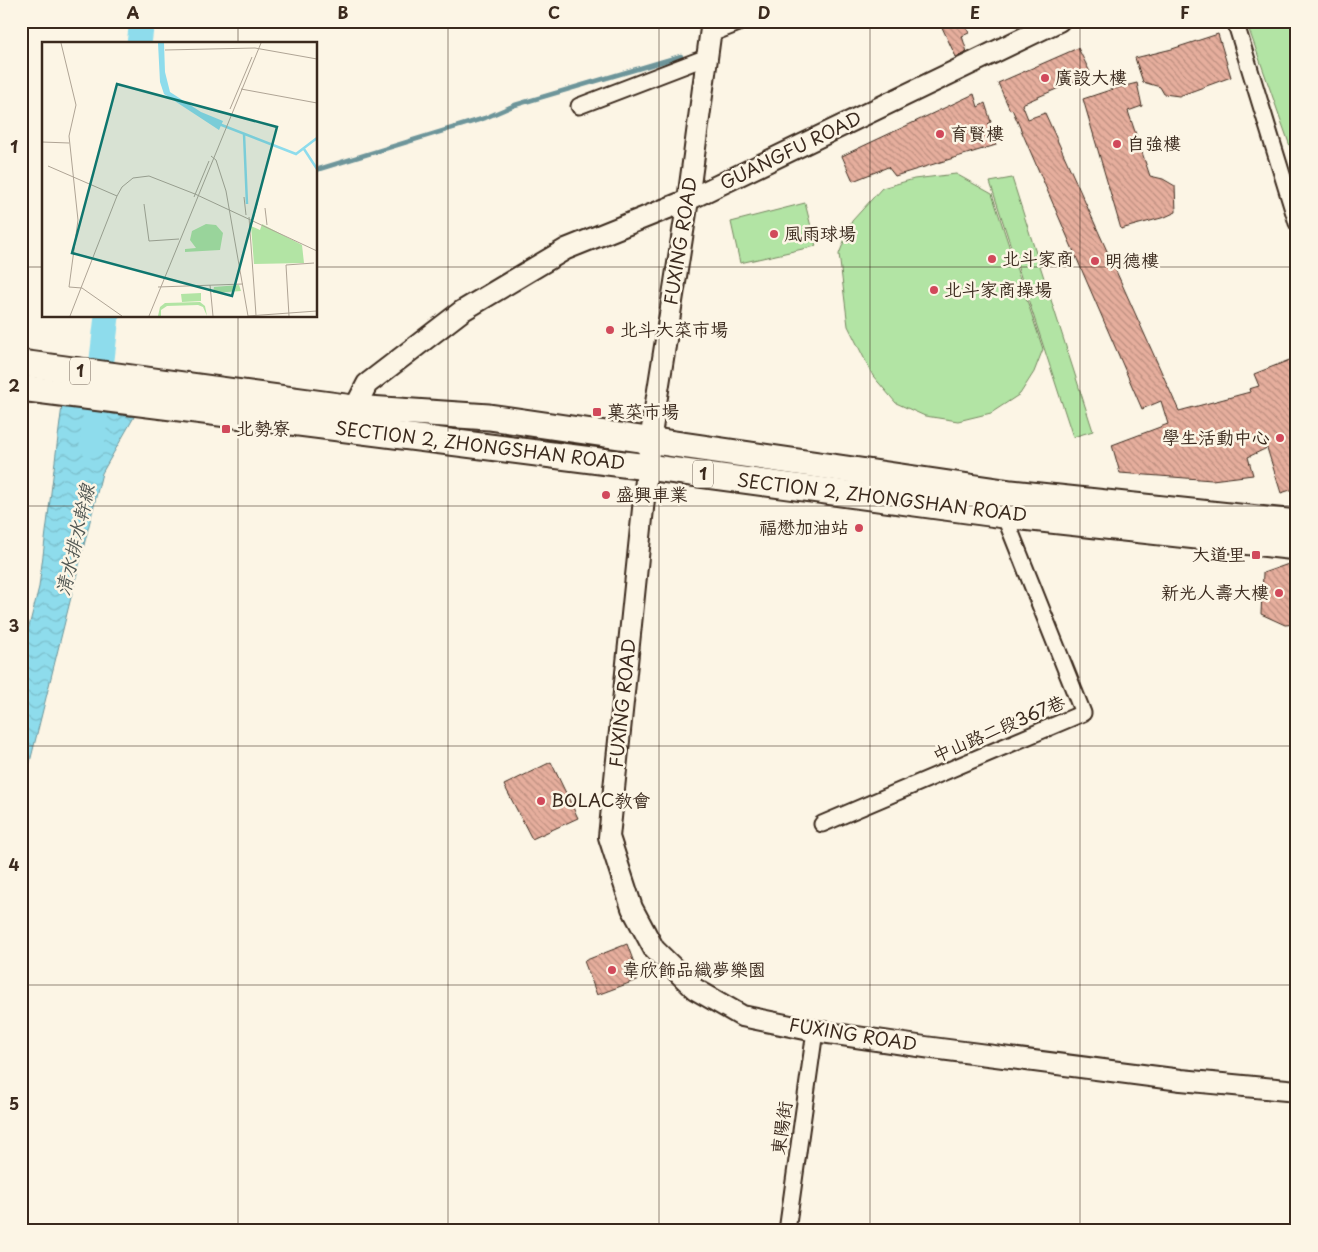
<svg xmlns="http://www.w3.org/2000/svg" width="1318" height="1252" viewBox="0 0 1318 1252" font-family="'Playpen Sans','LXGW WenKai TC',sans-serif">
<defs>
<pattern id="water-waves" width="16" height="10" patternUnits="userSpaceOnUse" patternTransform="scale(1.25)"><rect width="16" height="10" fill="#8edcec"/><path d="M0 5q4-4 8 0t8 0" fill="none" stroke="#7bbdca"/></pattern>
<pattern id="building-back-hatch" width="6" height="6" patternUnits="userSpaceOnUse" patternTransform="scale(1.25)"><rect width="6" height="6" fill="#e6ae9d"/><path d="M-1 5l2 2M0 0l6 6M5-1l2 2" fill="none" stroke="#bc8e7f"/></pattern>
</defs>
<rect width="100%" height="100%" fill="#fcf5e5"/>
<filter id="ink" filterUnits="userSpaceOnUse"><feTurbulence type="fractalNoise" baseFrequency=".02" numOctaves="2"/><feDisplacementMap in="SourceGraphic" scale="10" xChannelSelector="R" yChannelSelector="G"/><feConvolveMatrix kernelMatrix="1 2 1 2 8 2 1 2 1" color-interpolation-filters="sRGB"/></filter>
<g filter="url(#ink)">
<!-- green -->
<g fill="#b2e4a4" stroke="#768761">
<path d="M 1246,21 L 1294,21 L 1297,29 L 1297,152 L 1291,149 Z"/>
<path d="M 956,174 L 992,194 L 1043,349 L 1034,372 L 1020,394 L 991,413 L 958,421 L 925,416 L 896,403 L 873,376 L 848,326 L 839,254 L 852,221 L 882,188 L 914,179 Z"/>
<path d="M 1012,178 L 1093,431 L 1073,437 L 990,182 Z"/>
<path d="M 805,203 L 816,246 L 740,263 L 731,222 Z"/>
</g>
<!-- water -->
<path fill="url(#water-waves)" stroke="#6d959a" d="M 62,406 L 134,417 L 102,473 L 21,798 L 21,658 L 39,587 Z"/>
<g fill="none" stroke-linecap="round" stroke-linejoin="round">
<!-- stream -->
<path stroke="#6d959a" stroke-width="4.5" d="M 316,170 L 485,118 L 515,105 L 681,56"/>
<!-- river -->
<g stroke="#8edcec" stroke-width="25">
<path d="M 139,44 L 142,21"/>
<path d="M 92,445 L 107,316"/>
</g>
</g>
<!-- building -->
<g fill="url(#building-back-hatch)" stroke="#3b2a1e">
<path d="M 939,21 L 963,21 L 969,33 L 962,36 L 967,52 L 956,57 Z"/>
<path d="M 1218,34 L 1231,77 L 1179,96 L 1164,94 L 1160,87 L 1143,82 L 1135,58 L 1172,49 Z"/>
<path d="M 1078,48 L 1091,74 L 1022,104 L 1028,119 L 1045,113 L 1179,411 L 1250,392 L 1249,389 L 1259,386 L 1254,374 L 1297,357 L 1297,488 L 1281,493 L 1267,448 L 1248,457 L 1253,475 L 1212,480 L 1120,473 L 1112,445 L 1168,424 L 1161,401 L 1142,409 L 1012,109 L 1010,110 L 998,83 Z"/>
<path d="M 1137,83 L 1142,106 L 1128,111 L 1150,176 L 1163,179 L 1175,186 L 1176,212 L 1165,217 L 1121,229 L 1083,99 L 1113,89 Z"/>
<path d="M 974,94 L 978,107 L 985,103 L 991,122 L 988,124 L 996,145 L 895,176 L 888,167 L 853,181 L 842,156 Z"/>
<path d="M 1297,561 L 1297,624 L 1285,625 L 1261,614 L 1263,573 Z"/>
<path d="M 551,762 L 578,818 L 532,839 L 504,785 Z"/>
<path d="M 627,944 L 640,979 L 597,995 L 584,961 Z"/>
</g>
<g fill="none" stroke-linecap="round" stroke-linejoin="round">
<defs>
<g id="minor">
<path d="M 1235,21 L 1297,223"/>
<path d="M 711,34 L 744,21"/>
<path d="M 579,106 L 707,57"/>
<path d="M 822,824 L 1083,713 L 1004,515 L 1006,509"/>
<path d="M 787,1231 L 815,1031"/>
</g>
<g id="tertiary">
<path d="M 712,21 L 688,200 L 650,441 L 609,837 L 632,908 L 654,949 L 695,989 L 742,1016 L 815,1031 L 925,1047 L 1181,1080 L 1297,1091"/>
<path d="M 348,421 L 367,384 L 462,311 L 566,249 L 688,200 L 1059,21"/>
</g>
<g id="primary">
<path d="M 21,363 L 353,408 L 489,417 L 1011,493 L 1297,523"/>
<path d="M 21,388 L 647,467 L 1004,515 L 1297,547"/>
</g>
</defs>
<!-- minor casing -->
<use href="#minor" stroke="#3b2a1e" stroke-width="19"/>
<!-- tertiary casing -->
<use href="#tertiary" stroke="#3b2a1e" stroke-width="24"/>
<!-- primary casing -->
<use href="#primary" stroke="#3b2a1e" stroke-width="29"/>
<!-- minor -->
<use href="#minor" stroke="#fcf5e5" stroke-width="15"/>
<!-- tertiary -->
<use href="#tertiary" stroke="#fcf5e5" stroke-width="20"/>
<!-- primary -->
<use href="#primary" stroke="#fcf5e5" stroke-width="25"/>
</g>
</g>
<!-- grid -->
<path fill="none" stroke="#3b2a1e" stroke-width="1" stroke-opacity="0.55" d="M 238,21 L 238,44M 448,21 L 448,1231M 659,21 L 659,1231M 870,21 L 870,1231M 1080,21 L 1080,1231M 21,267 L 44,267M 316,267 L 1297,267M 238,316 L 238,1231M 21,506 L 1297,506M 21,746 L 1297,746M 21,985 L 1297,985"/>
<!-- markers -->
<g fill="#d1495b" stroke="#fcf5e5" stroke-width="2">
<circle cx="1045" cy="78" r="5"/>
<circle cx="940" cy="134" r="5"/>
<circle cx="1117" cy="144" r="5"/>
<circle cx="774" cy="234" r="5"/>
<circle cx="992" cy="259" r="5"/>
<circle cx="1095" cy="261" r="5"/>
<circle cx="934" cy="290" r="5"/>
<circle cx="610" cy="330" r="5"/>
<rect x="592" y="407" width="10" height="10" rx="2.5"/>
<rect x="221" y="424" width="10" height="10" rx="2.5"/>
<circle cx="1280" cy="438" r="5"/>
<circle cx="606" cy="495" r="5"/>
<circle cx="859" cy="528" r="5"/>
<rect x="1251" y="550" width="10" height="10" rx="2.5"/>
<circle cx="1279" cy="593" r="5"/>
<circle cx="541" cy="801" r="5"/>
<circle cx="612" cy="970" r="5"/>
</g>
<g text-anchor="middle" stroke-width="5" stroke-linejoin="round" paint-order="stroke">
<!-- shield labels -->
<g fill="#fcf5e5" stroke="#75675a" stroke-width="1">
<rect x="70" y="357.5" width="20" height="27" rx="4"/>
<rect x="693" y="460.5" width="20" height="27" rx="4"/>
</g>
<g font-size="16" font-weight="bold" fill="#3b2a1e">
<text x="80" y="377">1</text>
<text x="703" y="480">1</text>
</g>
<!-- poi labels -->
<g font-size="18" fill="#3b2a1e" stroke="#fcf5e5" text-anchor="start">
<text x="1055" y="84">廣設大樓</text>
<text x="950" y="140">育賢樓</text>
<text x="1127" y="150">自強樓</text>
<text x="784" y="240">風雨球場</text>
<text x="1002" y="265">北斗家商</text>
<text x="1105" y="267">明德樓</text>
<text x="944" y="296">北斗家商操場</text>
<text x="620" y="336">北斗大菜市場</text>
<text x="607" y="418">菓菜市場</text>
<text x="236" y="435">北勢寮</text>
<text x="1270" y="444" text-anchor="end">學生活動中心</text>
<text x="616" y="501">盛興車業</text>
<text x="849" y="534" text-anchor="end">福懋加油站</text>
<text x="1246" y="561" text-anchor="end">大道里</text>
<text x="1269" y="599" text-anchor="end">新光人壽大樓</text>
<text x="551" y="807">BOLAC教會</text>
<text x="622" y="976">韋欣飾品織夢樂園</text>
</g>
<!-- street labels -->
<g font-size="18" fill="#3b2a1e" stroke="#fcf5e5">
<text transform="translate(791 151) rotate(-26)" y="6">GUANGFU ROAD</text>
<text transform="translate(681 241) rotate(-81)" y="6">FUXING ROAD</text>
<text transform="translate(480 446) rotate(7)" y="6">SECTION 2, ZHONGSHAN ROAD</text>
<text transform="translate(882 498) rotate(7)" y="6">SECTION 2, ZHONGSHAN ROAD</text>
<text transform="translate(623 703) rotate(-84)" y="6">FUXING ROAD</text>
<text transform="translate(999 729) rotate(-23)" y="6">中山路二段367巷</text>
<text transform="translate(853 1035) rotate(9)" y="6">FUXING ROAD</text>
<text transform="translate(782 1128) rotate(-82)" y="6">東陽街</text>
</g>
<!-- water labels -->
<g font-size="19" font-style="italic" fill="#505652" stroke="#fcf5e5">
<text transform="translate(75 540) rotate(-77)" y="7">清水排水幹線</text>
</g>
</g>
<!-- overview -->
<g transform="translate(42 42)">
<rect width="275" height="275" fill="#fcf5e5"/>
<path d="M 164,182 L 174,183 L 181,191 L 178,208 L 143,210 L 143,207 L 154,206 L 148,198 L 150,189 ZM 220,182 L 260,203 L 262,221 L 212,222 L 209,184 L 218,188 ZM 197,243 L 199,249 L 171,251 L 172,245 ZM 159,251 L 159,259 L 140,260 L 139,252 ZM 158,260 L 163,264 L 165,274 L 161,265 L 156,263 L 125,264 L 119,268 L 119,274 L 116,274 L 118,265 L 123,261 Z" fill="#b2e4a4"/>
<path d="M 116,1 L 122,1 L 123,30 L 128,50 L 159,70 L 181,79 L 177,88 L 122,52 L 118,40 Z" fill="#8edcec"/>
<path fill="none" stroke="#8edcec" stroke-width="2.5" d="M 177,82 L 254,112 L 275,96M 202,92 L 205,162M 262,107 L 275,127"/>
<path fill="none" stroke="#afa495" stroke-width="1" d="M 19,1 L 34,63 L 27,94 L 36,178 L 27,245 L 40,246 L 80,274M 123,8 L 213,6 L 275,17M 199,47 L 275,61M 188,67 L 210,15M 0,100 L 27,101M 169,114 L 174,118 L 184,149 L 206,274M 6,124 L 75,154M 152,155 L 167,119M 202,155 L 204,173M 102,162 L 107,199 L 137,197M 223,166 L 225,183M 207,175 L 214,273M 211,177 L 215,162M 168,243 L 171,274M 116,245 L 201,242M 28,274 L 75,154 L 80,145 L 91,136 L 107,134 L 153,152 L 275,209M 107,274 L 219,1M 206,274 L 275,269M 247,274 L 244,223 L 272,221"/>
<path fill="#0f766e" fill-opacity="0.15" stroke="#0f766e" stroke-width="2.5" d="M 75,42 L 235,85 L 190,254 L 30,211 Z"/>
<rect width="275" height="275" fill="none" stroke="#3b2a1e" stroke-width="2.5"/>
</g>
<!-- margin -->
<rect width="1318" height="1252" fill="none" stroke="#fcf5e5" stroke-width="55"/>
<rect x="28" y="28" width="1262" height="1196" fill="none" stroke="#3b2a1e" stroke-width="2"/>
<g font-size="16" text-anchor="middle" font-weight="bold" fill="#3b2a1e">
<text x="133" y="19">A</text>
<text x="343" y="19">B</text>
<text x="554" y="19">C</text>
<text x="764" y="19">D</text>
<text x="975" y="19">E</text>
<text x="1185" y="19">F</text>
<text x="14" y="153">1</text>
<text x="14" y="392">2</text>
<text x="14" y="632">3</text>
<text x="14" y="871">4</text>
<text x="14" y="1110">5</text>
</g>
</svg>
